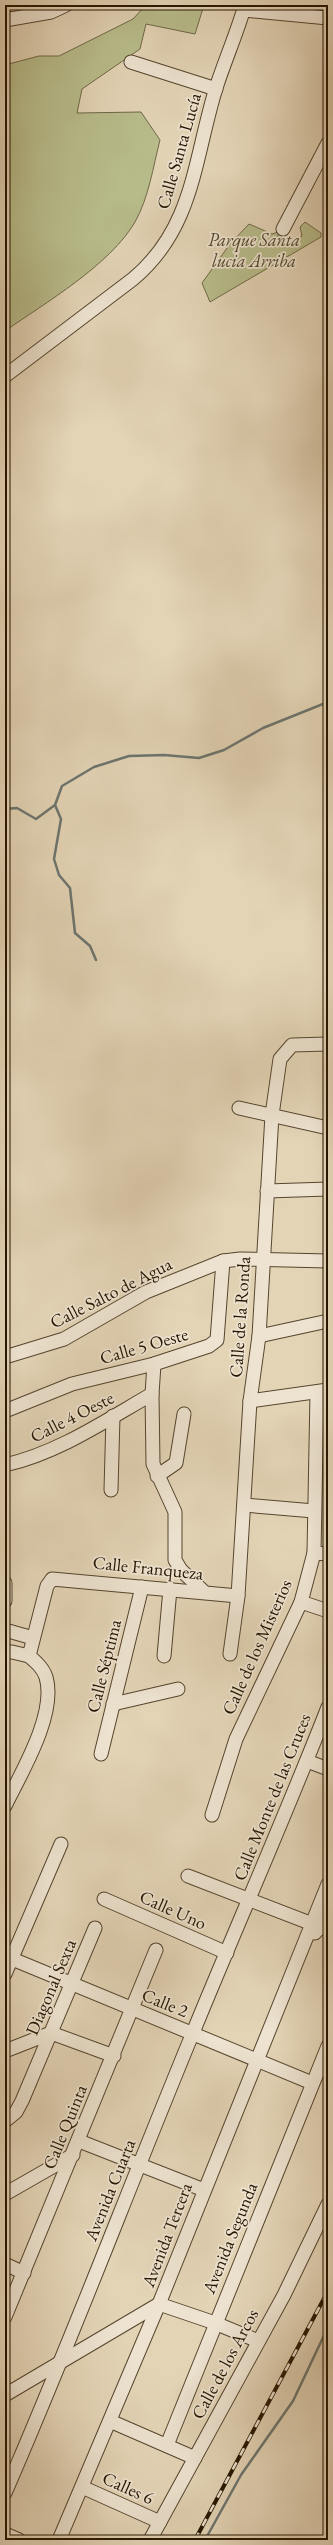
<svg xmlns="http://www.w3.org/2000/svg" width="333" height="2545" viewBox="0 0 333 2545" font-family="'EB Garamond',serif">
<rect width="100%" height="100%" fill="#e3d4b6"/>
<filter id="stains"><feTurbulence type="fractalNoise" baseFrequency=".005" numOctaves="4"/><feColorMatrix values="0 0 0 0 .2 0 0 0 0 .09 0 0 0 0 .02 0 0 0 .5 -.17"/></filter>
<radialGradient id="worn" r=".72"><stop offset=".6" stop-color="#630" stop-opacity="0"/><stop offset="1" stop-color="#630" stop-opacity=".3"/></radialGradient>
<!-- green -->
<g fill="#b8bc8b" stroke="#6f6846">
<path d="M 146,5 L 204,5 L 195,34 L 146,24 L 140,49 L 82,89 L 77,113 L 141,112 L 160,140 C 153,167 149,197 135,222 C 110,265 45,303 5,331 L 5,65 L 39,56 L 59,56 L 133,19 Z"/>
<path d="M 305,222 L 321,233 L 321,237 L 210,302 L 202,283 L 230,244 L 249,224 L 272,234 L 278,232 L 278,239 L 283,243 L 290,243 L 302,236 L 300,227 Z"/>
</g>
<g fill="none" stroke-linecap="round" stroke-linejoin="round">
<!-- stream -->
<g stroke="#6c756f" stroke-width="2.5">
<path d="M 55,805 L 61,819 L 54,859 L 59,875 L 70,888 L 75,933 L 90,946 L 96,960"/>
<path d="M 5,809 L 17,808 L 36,819 L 55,805 L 62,786 L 94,767 L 129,756 L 164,755 L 199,758 L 224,750 L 263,728 L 328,702"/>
<path d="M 205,2540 L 241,2475 L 293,2401 L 328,2327"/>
</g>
<defs>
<g id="minor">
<path d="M 244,10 L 328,18"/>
<path d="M 5,20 L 51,12 L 66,5"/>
<path d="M 131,62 L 216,89"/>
<path d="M 283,229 L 328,143"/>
<path d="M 5,376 L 133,279 C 194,228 194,159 216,88 C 225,60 237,33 245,5"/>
<path d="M 239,1108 L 328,1128"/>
<path d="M 267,1191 L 328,1189"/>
<path d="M 259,1336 L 328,1321"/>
<path d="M 5,1357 L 64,1339 L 146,1292 L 223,1261 L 240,1259 L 328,1261"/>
<path d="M 154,1364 L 152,1394 L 153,1464 L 175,1512 L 175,1560 L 181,1570 L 203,1591"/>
<path d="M 250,1401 L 328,1390"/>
<path d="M 5,1411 L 72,1384 L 154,1364 L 209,1346 L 217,1340 L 223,1261"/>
<path d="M 5,1465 C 58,1453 105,1421 152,1394"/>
<path d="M 157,1476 L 176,1463 L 184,1414"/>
<path d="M 111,1490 L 113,1416"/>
<path d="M 244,1505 L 314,1511"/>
<path d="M 314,1553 L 328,1554"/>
<path d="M 5,1583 L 5,1601"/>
<path d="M 301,1602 L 328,1611"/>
<path d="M 5,1630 L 33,1638"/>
<path d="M 5,1652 L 12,1652 L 29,1656"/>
<path d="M 230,1654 L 238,1596 L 250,1401 L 259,1336 L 272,1115 L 280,1059 L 292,1045 L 328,1044"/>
<path d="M 164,1656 L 170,1589"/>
<path d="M 113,1704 L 178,1689"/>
<path d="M 101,1754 L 142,1587"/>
<path d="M 307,1761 L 328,1769"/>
<path d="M 5,1806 C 21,1773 57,1714 46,1677 C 43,1668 36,1662 29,1656 L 47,1586 L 52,1579 L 238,1596"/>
<path d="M 212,1815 L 236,1739 L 301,1602 L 314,1553 L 317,1393"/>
<path d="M 188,1876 L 328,1930"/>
<path d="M 104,1899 L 227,1953"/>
<path d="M 315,1933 L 328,1918"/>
<path d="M 5,1956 L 312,2083"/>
<path d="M 5,1974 L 61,1844"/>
<path d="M 5,2051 L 51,2033 L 114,2056"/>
<path d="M 5,2121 L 16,2112 L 22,2101 L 95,1928"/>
<path d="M 79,2141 L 204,2190"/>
<path d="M 5,2194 L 73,2155"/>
<path d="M 5,2264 L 24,2273"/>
<path d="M 5,2317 L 156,1950"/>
<path d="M 5,2395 L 159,2304 L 215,2323 L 258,2341"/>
<path d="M 110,2421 L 195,2458"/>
<path d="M 167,2445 L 328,2046"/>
<path d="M 82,2487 L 160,2522"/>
<path d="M 5,2493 C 71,2342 129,2187 192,2035 C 237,1925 285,1817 328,1707"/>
<path d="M 5,2534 L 19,2540"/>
<path d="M 59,2540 L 159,2304 L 328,1884"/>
<path d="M 150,2540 L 284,2295 L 328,2204"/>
</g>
</defs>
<!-- minor casing -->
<use href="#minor" stroke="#55452e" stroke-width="15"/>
<!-- minor -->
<use href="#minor" stroke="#ede3d0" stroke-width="13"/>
<defs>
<path id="rail" d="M 195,2540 L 328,2291"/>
</defs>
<!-- rail casing -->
<use href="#rail" stroke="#261500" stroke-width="4"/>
<!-- rail -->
<use href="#rail" stroke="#ede3d0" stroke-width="2.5" stroke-dasharray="8" stroke-linecap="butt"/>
</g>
<g text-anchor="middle" stroke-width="3.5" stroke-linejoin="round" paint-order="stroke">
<!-- street labels -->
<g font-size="18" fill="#261500" stroke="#ede3d0">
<text transform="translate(179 151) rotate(-74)" y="6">Calle Santa Lucía</text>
<text transform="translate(111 1293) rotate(-27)" y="6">Calle Salto de Agua</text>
<text transform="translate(240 1317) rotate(-86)" y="6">Calle de la Ronda</text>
<text transform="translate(144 1346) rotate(-16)" y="6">Calle 5 Oeste</text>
<text transform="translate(72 1417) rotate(-27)" y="6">Calle 4 Oeste</text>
<text transform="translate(148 1568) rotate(6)" y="6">Calle Franqueza</text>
<text transform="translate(257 1647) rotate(-66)" y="6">Calle de los Misterios</text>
<text transform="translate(104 1666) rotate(-76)" y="6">Calle Séptima</text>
<text transform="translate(272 1797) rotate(-68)" y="6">Calle Monte de las Cruces</text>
<text transform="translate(173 1910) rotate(24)" y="6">Calle Uno</text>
<text transform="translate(51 1987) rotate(-67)" y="6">Diagonal Sexta</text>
<text transform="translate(165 2003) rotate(22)" y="6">Calle 2</text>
<text transform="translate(65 2127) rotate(-68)" y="6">Calle Quinta</text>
<text transform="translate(110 2190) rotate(-68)" y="6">Avenida Cuarta</text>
<text transform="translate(167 2235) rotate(-69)" y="6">Avenida Tercera</text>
<text transform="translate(230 2238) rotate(-68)" y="6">Avenida Segunda</text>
<text transform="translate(225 2364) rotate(-62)" y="6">Calle de los Arcos</text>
<text transform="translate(128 2488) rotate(24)" y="6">Calles 6</text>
</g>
<!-- park labels -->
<g font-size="18" font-style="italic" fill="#52472a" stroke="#ede3d0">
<text x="254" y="246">Parque Santa<tspan x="254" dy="21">lucia Arriba</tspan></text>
</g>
</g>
<!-- margin -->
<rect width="333" height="2545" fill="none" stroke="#e3d4b6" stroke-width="20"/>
<rect x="6" y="6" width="321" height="2533" fill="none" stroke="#261500" stroke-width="2"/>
<rect x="10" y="10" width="313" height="2525" fill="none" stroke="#261500"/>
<rect width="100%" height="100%" filter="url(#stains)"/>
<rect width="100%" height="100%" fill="url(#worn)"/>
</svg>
